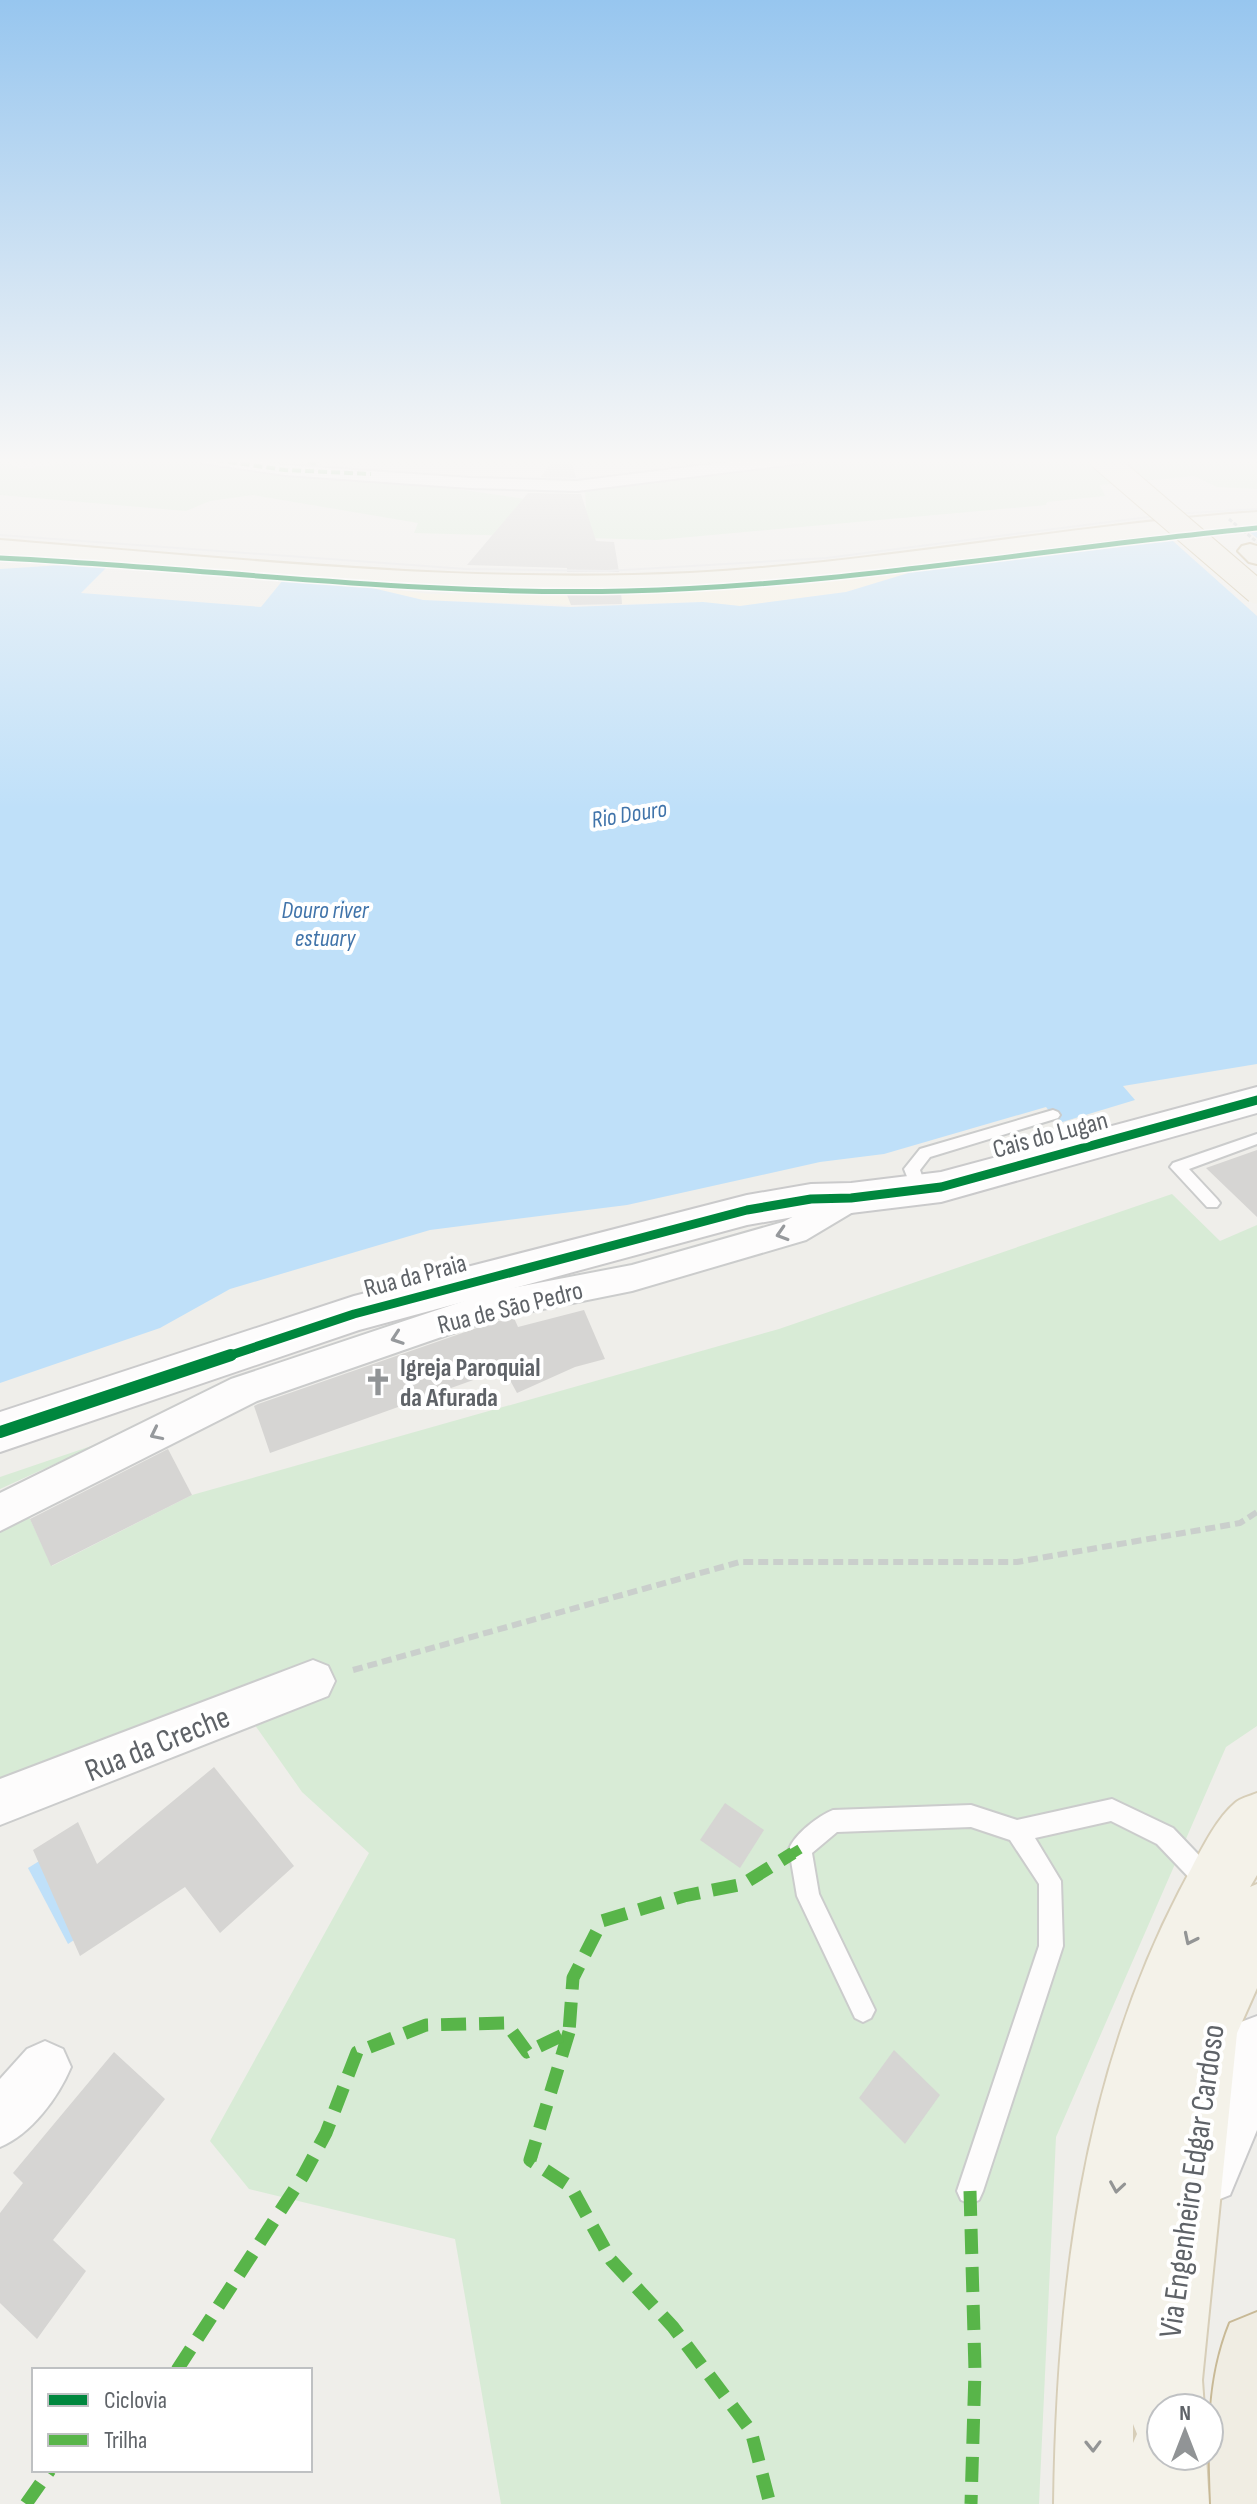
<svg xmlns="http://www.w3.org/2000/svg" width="1257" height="2504" viewBox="0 0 1257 2504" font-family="'Sofia Sans Condensed',sans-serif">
<rect width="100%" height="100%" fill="#efeeea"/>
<!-- green -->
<g fill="#d8ebd6">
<path d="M 105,458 L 192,458 L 200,463 L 436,486 L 586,508 L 585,490 L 843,458 L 1257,458 L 1257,489 L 1217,487 L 1194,476 L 1100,485 L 1105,496 L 1047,502 L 1046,505 L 657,540 L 414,533 L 418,523 L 253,495 L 210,501 L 186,511 L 0,495 L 0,460 L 21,469 Z"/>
<path d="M 1172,1194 L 1220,1241 L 1257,1225 L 1257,1726 L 1226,1747 L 1056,2137 L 1039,2504 L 501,2504 L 455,2239 L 249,2189 L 210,2141 L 369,1853 L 302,1792 L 243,1708 L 0,1791 L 0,1529 L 25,1508 L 52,1566 L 192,1495 L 779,1329 Z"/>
<path d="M 103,1442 L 0,1489 L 0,1477 Z"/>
</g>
<!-- sand -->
<g fill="#f6f1e1">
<path d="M 915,571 L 846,592 L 740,606 L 703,602 L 622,604 L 621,592 L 784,586 Z"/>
<path d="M 364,586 L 430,594 L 570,595 L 571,605 L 423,600 Z"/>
</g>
<!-- water -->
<g fill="#bfe0f9">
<path d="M 1257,531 L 1257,1064 L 1123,1086 L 1135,1100 L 1059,1123 L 1046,1107 L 884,1154 L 820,1162 L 627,1205 L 430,1230 L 230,1289 L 160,1328 L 0,1383 L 0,569 L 78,564 L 107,567 L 81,593 L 261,607 L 283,580 L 364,586 L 423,600 L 571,607 L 703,602 L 740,606 L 846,592 L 915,571 L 1163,537 Z"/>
<path d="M 78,1837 L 118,1911 L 68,1944 L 28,1868 Z"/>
</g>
<!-- pier -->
<path fill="#efeeea" d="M 1244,528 L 1257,538 L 1257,616 L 1164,533 Z"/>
<!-- building -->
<g fill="#d6d5d3">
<path d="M 556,458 L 570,458 L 576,478 L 540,477 Z"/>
<path d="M 528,493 L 581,494 L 596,541 L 614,542 L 619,572 L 567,572 L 567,568 L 467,565 Z"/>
<path d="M 621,592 L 622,604 L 571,605 L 567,595 L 567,593 Z"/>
<path d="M 1257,1150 L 1257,1217 L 1206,1168 Z"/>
<path d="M 584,1310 L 605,1359 L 575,1367 L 517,1393 L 504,1369 L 270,1453 L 254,1406 L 258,1404 L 494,1322 L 514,1318 L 518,1327 Z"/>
<path d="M 168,1449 L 192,1495 L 51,1566 L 30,1519 Z"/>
<path d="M 214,1767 L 294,1866 L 220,1933 L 185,1887 L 80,1956 L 33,1850 L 78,1822 L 97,1864 Z"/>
<path d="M 725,1803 L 764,1830 L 740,1868 L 700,1840 Z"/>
<path d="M 894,2050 L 940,2095 L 905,2144 L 859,2098 Z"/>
<path d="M 114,2052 L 165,2099 L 53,2240 L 86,2271 L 37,2339 L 0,2303 L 0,2213 L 23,2183 L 13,2173 Z"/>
</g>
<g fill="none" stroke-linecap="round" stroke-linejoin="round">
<defs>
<g id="lane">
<path d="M 1053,1110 L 1058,1112 L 1060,1115 L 1058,1118 L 930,1157 L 920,1170 L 927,1190 L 919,1195 L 914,1194 L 904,1169 L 920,1149 Z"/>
<path d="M 1257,1134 L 1257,1144 L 1189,1169 L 1217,1199 L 1220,1203 L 1217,1207 L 1207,1207 L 1170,1167 L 1173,1163 Z"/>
<path d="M 1112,1799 L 1173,1828 L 1216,1873 L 1219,1881 L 1216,1889 L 1208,1892 L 1200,1889 L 1157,1844 L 1111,1821 L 1035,1838 L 1061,1881 L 1063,1946 L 983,2191 L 979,2200 L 970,2204 L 961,2200 L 957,2191 L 1039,1946 L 1039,1884 L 1010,1840 L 971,1827 L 837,1832 L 812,1853 L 819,1894 L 875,2010 L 871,2018 L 863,2022 L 855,2018 L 797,1896 L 789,1849 C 795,1834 818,1816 833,1810 L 971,1805 L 1017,1820 Z"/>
</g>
<g id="street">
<path d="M 194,458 L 238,458 L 285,465 L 470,478 L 577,481 L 761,458 L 811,458 L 803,463 L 577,491 L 470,488 L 285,475 L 202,463 Z"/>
<path d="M 851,1186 L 863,1190 L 867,1198 L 863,1206 L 806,1240 L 632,1291 L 493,1319 L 257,1401 L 0,1531 L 0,1493 L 231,1379 L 491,1292 L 632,1265 L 783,1222 Z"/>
<path d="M 313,1660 L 328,1666 L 335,1681 L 328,1696 L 0,1825 L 0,1779 Z"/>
<path d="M 45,2041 L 63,2049 L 71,2067 C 58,2098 31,2134 0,2147 L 0,2079 L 27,2049 Z"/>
</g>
<g id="secondary">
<path d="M 1257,1087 L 1257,1113 L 941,1202 L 851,1213 L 811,1214 L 747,1225 L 359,1330 L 0,1452 L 0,1412 L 354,1296 L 747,1195 L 811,1184 L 851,1183 L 941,1172 Z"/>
<path d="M 1257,2016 L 1257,2130 L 1230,2195 L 1205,2205 L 1180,2195 L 1170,2170 L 1233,2025 Z"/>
</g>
<g id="primary">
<path d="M 1257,512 L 1257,526 C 1067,539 880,578 690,587 C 460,599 229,572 0,554 L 0,540 C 229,558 460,584 690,573 C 880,563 1067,525 1257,512 Z"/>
<path d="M 1257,1793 L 1257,1875 L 1250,1887 L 1257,1884 L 1257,1988 L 1237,2033 L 1202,2380 L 1204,2408 L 1161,2408 L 1161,2456 L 1206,2456 L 1209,2504 L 1054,2504 C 1057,2292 1081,2081 1180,1890 C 1194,1865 1213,1821 1235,1803 C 1240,1798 1250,1796 1257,1793 ZM 1133,2424 L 1137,2434 L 1133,2443 Z"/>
</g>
<g id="highway">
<path d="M 1250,544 L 1257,546 L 1257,564 L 1249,562 L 1238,551 L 1242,546 Z"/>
<path d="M 1257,2312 L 1257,2504 L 1211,2504 C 1209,2441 1206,2382 1230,2323 Z"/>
</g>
</defs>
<!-- lane casing -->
<use href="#lane" stroke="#cbcccc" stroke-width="4"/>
<!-- street casing -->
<use href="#street" stroke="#cbcccc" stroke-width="4"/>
<!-- secondary casing -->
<use href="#secondary" stroke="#cacacb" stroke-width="4"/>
<!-- primary casing -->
<use href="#primary" stroke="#d7ceb8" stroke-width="4"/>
<!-- highway casing -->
<use href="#highway" stroke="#c8b996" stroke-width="4"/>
<!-- path -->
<path stroke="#cacfcc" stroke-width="6" stroke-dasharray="10 5" stroke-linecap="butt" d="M 353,1670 L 740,1562 L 1017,1562 L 1240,1523 L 1257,1512"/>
<!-- lane -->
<use href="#lane" fill="#fdfcfc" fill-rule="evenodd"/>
<!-- street -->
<use href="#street" fill="#fdfcfc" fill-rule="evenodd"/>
<!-- secondary -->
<use href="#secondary" fill="#fdfcfc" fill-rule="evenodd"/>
<!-- primary -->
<use href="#primary" fill="#f4f2e9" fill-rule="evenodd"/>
<!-- highway -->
<use href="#highway" fill="#f0ede3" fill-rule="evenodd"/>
<!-- tram -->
<path stroke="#e4e4e4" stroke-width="2" d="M 0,535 L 466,569 L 607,571 L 826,558 L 1172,514 L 1257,509"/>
<defs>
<path id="highway-bridge" d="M 1101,458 L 1257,592"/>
</defs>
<!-- highway-bridge casing -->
<use href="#highway-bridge" stroke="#c8b996" stroke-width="26" stroke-linecap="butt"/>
<!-- path-bridge -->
<path stroke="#cacfcc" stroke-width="3" stroke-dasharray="4 2" stroke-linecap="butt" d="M 1229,519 L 1257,542"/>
<!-- highway-bridge -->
<use href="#highway-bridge" stroke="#f0ede3" stroke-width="24"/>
<!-- quiet-far2 -->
<g stroke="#58b549" stroke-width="4" stroke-dasharray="9 4" stroke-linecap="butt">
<path d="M 202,458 L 285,470 L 371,474"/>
<path d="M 295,458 L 320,465"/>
</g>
<!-- quiet-far1 -->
<path stroke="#58b549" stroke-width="10" stroke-dasharray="20 10" stroke-linecap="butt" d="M 790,1855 L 800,1849"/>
<!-- quiet -->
<g stroke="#58b549" stroke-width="13" stroke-dasharray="25 13" stroke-linecap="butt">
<path d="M 569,2032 L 530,2160 L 571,2187 L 611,2260 L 673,2327 L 751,2431 L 770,2504"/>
<path d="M 970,2191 L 975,2371 L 971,2504"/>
<path d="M 177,2370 L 303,2176 L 326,2133 L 357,2052 L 426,2025 L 506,2023 L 527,2052 L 569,2032 L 573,1978 L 602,1921 L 684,1896 L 743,1884 L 793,1853"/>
<path d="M 26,2504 L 50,2470"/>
</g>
<defs>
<path id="cycleway-far2" d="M 0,558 C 209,568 417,596 626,591 C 838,586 1047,548 1257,528"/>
<path id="cycleway-far1" d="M 225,1357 L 354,1314 L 747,1210 L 811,1199 L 851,1198 L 941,1187 L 1257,1100"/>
<path id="cycleway" d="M 0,1432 L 231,1355"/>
</defs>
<!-- cycleway-far2 casing -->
<use href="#cycleway-far2" stroke="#fff" stroke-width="8"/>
<!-- cycleway-far1 casing -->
<use href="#cycleway-far1" stroke="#fff" stroke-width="14"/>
<!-- cycleway casing -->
<use href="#cycleway" stroke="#fff" stroke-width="17"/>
<!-- cycleway-far2 -->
<use href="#cycleway-far2" stroke="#00873e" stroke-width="5"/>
<!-- cycleway-far1 -->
<use href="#cycleway-far1" stroke="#00873e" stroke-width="9"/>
<!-- cycleway -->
<use href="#cycleway" stroke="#00873e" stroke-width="12"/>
</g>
<!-- one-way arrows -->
<defs><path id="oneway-chevron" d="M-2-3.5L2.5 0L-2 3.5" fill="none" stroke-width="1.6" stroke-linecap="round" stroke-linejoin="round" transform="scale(2)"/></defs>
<g stroke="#96999c">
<use href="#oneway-chevron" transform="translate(782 1234) rotate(163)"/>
<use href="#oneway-chevron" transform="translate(397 1338) rotate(161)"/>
<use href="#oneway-chevron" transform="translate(156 1434) rotate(154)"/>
</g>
<g stroke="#939595">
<use href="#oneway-chevron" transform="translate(1190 1939) rotate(116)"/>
<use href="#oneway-chevron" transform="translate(1117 2187) rotate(99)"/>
<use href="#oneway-chevron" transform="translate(1093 2446) rotate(89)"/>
</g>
<!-- sky -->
<linearGradient id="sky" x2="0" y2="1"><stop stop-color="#97c6ef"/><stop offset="0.57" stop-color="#f8f7f6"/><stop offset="1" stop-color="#f8f7f6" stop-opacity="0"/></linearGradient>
<rect width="1257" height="809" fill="url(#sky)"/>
<!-- icons -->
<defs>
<symbol id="church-bare" viewBox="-9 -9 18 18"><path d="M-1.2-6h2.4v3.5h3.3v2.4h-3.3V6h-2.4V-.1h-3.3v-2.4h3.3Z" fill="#919496" stroke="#fff" stroke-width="2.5" paint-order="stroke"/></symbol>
</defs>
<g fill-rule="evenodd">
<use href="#church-bare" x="358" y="1362" width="40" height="40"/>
</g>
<g text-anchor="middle" stroke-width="8" stroke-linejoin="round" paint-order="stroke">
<!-- far-water labels -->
<g font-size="24" font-style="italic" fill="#4174aa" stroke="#fff">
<text transform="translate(629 814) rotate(-9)" y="8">Rio Douro</text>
<text x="325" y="918">Douro river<tspan x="325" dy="28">estuary</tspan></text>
</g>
<!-- street labels -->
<g font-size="26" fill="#5f6368" stroke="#fff">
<text transform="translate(1050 1134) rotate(-15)" y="9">Cais do Lugan</text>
<text transform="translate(415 1275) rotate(-15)" y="9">Rua da Praia</text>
<text transform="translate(510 1307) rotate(-14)" y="9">Rua de São Pedro</text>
</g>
<!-- poi labels -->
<g font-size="26" font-weight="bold" fill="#5f6368" stroke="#fff" text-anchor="start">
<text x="400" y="1376">Igreja Paroquial<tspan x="400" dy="30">da Afurada</tspan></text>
</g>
<!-- near-street labels -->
<g font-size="32" fill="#5f6368" stroke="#fff">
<text transform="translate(157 1743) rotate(-22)" y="11">Rua da Creche</text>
<text transform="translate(1191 2181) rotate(-82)" y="11">Via Engenheiro Edgar Cardoso</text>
</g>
</g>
<!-- legend -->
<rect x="32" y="2368" width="280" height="104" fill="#ffffff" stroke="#bfc1c3" stroke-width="2"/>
<rect x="48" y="2394" width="40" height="12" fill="#00873e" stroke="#bfc1c3" stroke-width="2"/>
<text x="104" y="2408" font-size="24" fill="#5f6368">Ciclovia</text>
<rect x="48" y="2434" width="40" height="12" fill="#58b549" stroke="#bfc1c3" stroke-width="2"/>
<text x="104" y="2448" font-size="24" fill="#5f6368">Trilha</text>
<!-- north arrow -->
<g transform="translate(1185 2432)"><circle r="38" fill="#ffffff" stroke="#bfc1c3" stroke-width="2"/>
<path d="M0-6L14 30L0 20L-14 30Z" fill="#919496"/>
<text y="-12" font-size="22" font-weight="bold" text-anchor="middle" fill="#5f6368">N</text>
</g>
</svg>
